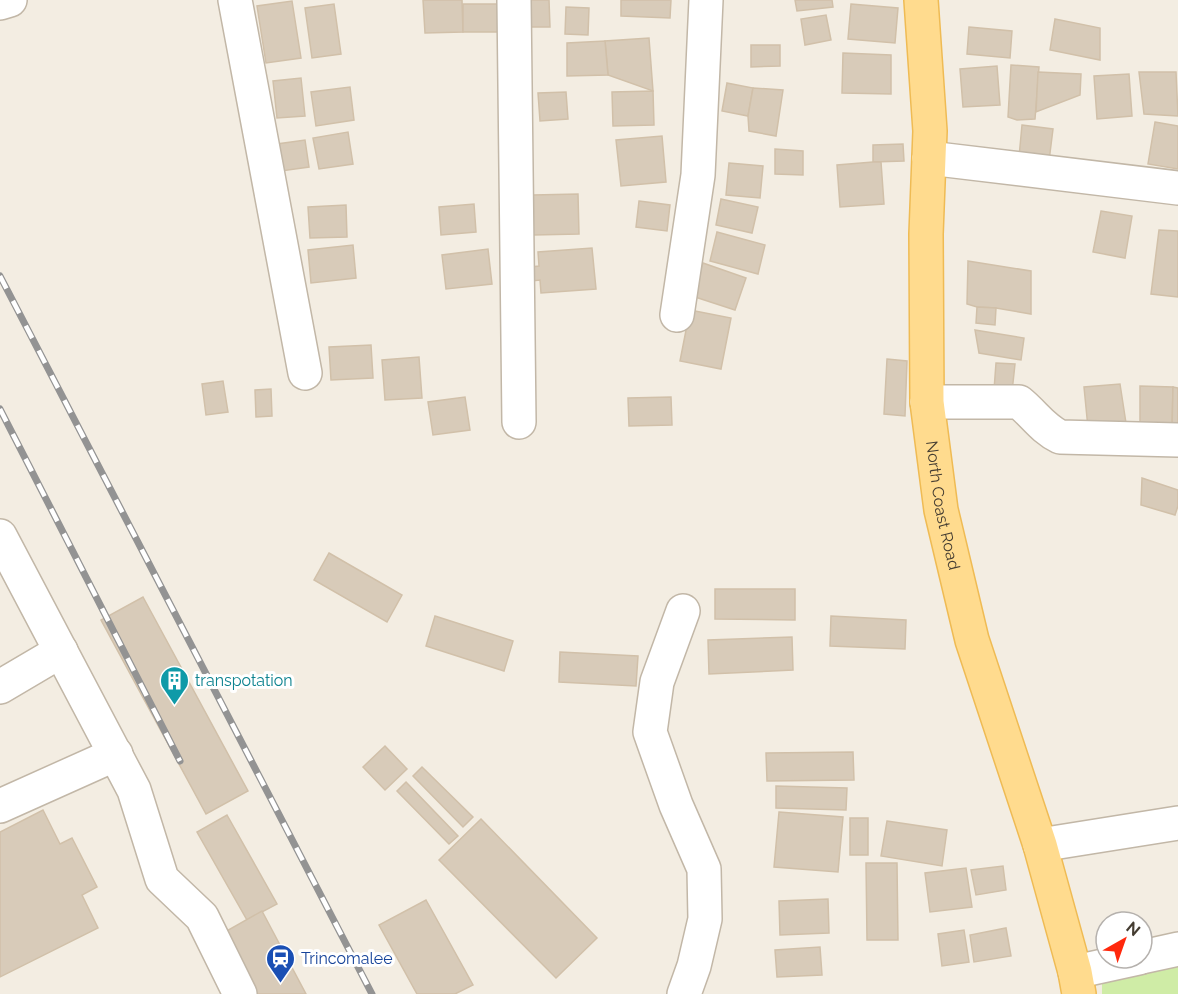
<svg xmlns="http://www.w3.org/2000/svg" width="1178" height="994" viewBox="0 0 1178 994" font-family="Raleway,sans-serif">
<rect width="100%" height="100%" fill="#f3ede2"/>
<!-- green -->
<path fill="#cfeca6" d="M 1178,961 L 1178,994 L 1102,994 L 1102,978 Z"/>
<!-- building -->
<g fill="#d8cbb9" stroke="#d1c0a9" stroke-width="1.5">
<path d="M 423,0 L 462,0 L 463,32 L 425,33 Z"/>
<path d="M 524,0 L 549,0 L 550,27 L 525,27 Z"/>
<path d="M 621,0 L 671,0 L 670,18 L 621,16 Z"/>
<path d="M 795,0 L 832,0 L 833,7 L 797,11 Z"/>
<path d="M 292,1 L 301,58 L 266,63 L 257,6 Z"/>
<path d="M 334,4 L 341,54 L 312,58 L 305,8 Z"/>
<rect x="463" y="4" width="38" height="28"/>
<path d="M 851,4 L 898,8 L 895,43 L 848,39 Z"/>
<path d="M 566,7 L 589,8 L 588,35 L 565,34 Z"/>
<path d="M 826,15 L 831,40 L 805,45 L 801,19 Z"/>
<path d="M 1055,19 L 1100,28 L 1100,60 L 1050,50 Z"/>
<path d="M 969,27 L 1012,31 L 1010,58 L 967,54 Z"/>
<path d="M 649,38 L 653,91 L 608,75 L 605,41 Z"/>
<path d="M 605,41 L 608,75 L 567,76 L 567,43 Z"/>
<path d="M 751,45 L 780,45 L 780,66 L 751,67 Z"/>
<path d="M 843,53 L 891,55 L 891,94 L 842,93 Z"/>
<path d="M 1011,65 L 1039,67 L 1035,119 L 1017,120 L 1008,117 Z"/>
<path d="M 997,66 L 1000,105 L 963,107 L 960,69 Z"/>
<path d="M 1038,72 L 1081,74 L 1080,95 L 1036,112 Z"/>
<path d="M 1139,72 L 1176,72 L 1178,116 L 1144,114 Z"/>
<path d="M 1129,74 L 1132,116 L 1097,119 L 1094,76 Z"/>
<path d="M 301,78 L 305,116 L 277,118 L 273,81 Z"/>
<path d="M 727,83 L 753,88 L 748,116 L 722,111 Z"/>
<path d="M 350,87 L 354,120 L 316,126 L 311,92 Z"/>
<path d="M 753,88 L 783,90 L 776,136 L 749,131 L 748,116 Z"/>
<path d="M 653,91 L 654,125 L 613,126 L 612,92 Z"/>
<path d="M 566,92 L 568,119 L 540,121 L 538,93 Z"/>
<path d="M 1155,122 L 1178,126 L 1178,169 L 1148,164 Z"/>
<path d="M 1022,125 L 1053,129 L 1049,161 L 1019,157 Z"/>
<path d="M 348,132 L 353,164 L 319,169 L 313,138 Z"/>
<path d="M 662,136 L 666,182 L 621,186 L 616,140 Z"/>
<path d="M 305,140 L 309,167 L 281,171 L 277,144 Z"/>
<path d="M 903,144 L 904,161 L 873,162 L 873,145 Z"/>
<path d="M 775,149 L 803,151 L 803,175 L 775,174 Z"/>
<path d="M 873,162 L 881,162 L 884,204 L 840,207 L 837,165 Z"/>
<path d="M 729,163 L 763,166 L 760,198 L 726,195 Z"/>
<path d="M 578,194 L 579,234 L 533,235 L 533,195 Z"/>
<path d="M 721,199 L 758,207 L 752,233 L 716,225 Z"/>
<path d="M 639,201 L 670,205 L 667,231 L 636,227 Z"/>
<path d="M 474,204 L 476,232 L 441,235 L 439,207 Z"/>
<path d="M 346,205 L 347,237 L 310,238 L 308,207 Z"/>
<path d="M 1101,211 L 1132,216 L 1125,258 L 1093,252 Z"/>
<path d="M 1159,230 L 1178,231 L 1178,297 L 1151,294 Z"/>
<path d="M 717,232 L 765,245 L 758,274 L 710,261 Z"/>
<path d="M 353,245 L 356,278 L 311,283 L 308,250 Z"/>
<path d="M 592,248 L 596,289 L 541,293 L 540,280 L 532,281 L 531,267 L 539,266 L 538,252 Z"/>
<path d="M 488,249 L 492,284 L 446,289 L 442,255 Z"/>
<path d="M 968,261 L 1031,271 L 1031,314 L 996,308 L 977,307 L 967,304 Z"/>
<path d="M 703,263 L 746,278 L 735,310 L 692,296 Z"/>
<path d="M 977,307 L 996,308 L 995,325 L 976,323 Z"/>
<path d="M 690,310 L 731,318 L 721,369 L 680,361 Z"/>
<path d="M 975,330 L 1024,338 L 1021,360 L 979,353 Z"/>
<path d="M 371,345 L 373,378 L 331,380 L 329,347 Z"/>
<path d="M 419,357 L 422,398 L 385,400 L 382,360 Z"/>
<path d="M 887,359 L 907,361 L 905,416 L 884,414 Z"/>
<path d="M 996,363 L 1015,364 L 1012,392 L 994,390 Z"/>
<path d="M 223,381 L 228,412 L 206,415 L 202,384 Z"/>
<path d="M 1120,384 L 1126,423 L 1088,428 L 1084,387 Z"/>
<path d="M 1140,386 L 1173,387 L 1172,429 L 1140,428 Z"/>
<path d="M 1173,387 L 1178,388 L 1178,429 L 1172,429 Z"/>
<path d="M 271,389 L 272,416 L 256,417 L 255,390 Z"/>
<path d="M 465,397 L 470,430 L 433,435 L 428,402 Z"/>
<path d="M 671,397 L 672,425 L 629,426 L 628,398 Z"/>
<path d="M 1142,478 L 1178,490 L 1178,506 L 1175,515 L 1141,505 Z"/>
<path d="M 329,553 L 402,595 L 387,622 L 314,580 Z"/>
<path d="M 715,589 L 795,589 L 795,620 L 715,619 Z"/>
<path d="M 143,597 L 248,791 L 206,814 L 101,620 Z"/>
<path d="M 435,616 L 513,641 L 504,671 L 426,646 Z"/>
<path d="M 831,616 L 906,620 L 905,649 L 830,646 Z"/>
<path d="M 792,637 L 793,670 L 709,674 L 708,640 Z"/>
<path d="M 560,652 L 638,656 L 636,686 L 559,682 Z"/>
<path d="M 385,746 L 407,769 L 385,790 L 363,767 Z"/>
<path d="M 853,752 L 854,780 L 767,781 L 766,753 Z"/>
<path d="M 422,767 L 473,817 L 463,827 L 413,776 Z"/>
<path d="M 406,782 L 458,836 L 449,844 L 397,791 Z"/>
<path d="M 776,786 L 847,788 L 846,810 L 776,808 Z"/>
<path d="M 43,810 L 60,844 L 72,838 L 97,887 L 82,895 L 98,928 L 0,977 L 0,832 Z"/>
<path d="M 779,812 L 843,817 L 838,872 L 774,867 Z"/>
<path d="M 227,815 L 277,904 L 247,920 L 197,832 Z"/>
<rect x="850" y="818" width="18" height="37"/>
<path d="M 481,819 L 597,938 L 556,978 L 439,860 Z"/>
<path d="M 887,821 L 947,830 L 942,866 L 881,856 Z"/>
<path d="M 866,863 L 897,863 L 898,940 L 867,940 Z"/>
<path d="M 1003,866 L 1006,890 L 976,895 L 971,870 Z"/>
<path d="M 966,868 L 972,907 L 930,912 L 925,873 Z"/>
<path d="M 828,899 L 829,933 L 780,935 L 779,901 Z"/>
<path d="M 426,900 L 473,985 L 455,994 L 417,994 L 379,925 Z"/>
<path d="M 262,911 L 306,994 L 254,994 L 223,933 Z"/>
<path d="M 1006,928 L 1011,956 L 974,962 L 970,935 Z"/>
<path d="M 964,930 L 969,962 L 942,966 L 938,934 Z"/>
<path d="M 820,947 L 822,975 L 777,977 L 775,950 Z"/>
</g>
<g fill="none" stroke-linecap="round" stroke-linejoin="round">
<defs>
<g id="minor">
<path d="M 235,0 L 305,373"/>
<path d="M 514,0 L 519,422"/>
<path d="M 0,3 L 10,0"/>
<path d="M 929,158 L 1178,188"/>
<path d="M 677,315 L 698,175 L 706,0"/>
<path d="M 927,402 L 1019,402 C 1034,414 1042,428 1060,437 L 1178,440"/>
<path d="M 0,536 L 134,790 L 162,879 L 202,917 L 240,994"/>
<path d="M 683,611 L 657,682 L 650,732 L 676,805 L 704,869 L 705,919 L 694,966 L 684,994"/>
<path d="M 0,687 L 61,651"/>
<path d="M 0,806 L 116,754"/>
<path d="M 1040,845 L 1178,823"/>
<path d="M 1142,957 L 1178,949"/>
<path d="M 1075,972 L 1139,958"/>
</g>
<g id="major">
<path id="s1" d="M 921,0 L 930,131 L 926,234 L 927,402 L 941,510 L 972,640 L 1040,845 L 1075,972 L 1079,994"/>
</g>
</defs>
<!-- minor casing -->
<use href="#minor" stroke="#c2b7a7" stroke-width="36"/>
<!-- major casing -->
<use href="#major" stroke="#efbb54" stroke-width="36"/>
<!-- minor -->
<use href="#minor" stroke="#fff" stroke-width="33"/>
<!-- major -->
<use href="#major" stroke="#ffdb8e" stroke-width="33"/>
<defs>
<g id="rail">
<path d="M 0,276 L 372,994"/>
<path d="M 0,409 L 180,761"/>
</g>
</defs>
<!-- rail casing -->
<use href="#rail" stroke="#939393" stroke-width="7"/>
<!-- rail -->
<use href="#rail" stroke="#fff" stroke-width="4.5" stroke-dasharray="14" stroke-linecap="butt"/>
</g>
<!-- icons -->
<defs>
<symbol id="building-pin" viewBox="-11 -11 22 30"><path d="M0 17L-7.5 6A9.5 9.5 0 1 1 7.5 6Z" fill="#0f9aa8" stroke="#fff"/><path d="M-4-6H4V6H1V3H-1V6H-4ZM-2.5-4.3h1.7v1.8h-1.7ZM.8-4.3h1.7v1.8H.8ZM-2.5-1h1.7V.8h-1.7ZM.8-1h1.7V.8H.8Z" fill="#fff"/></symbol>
<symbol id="station-pin" viewBox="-11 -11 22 30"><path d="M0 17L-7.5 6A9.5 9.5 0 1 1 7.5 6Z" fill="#1a4fb4" stroke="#fff"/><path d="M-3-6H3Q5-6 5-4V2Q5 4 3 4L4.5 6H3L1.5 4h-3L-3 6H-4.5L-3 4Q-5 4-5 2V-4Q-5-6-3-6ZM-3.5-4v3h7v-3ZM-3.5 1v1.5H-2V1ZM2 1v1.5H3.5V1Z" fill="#fff"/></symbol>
</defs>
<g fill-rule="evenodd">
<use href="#building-pin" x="158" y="664" width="33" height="45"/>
<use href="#station-pin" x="264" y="942" width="33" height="45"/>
</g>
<g text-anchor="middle" stroke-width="6" stroke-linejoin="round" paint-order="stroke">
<!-- street labels -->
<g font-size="16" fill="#453d32" stroke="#fff">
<text dy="6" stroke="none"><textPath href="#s1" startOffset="507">North Coast Road</textPath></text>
</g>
<!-- culture labels -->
<g font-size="16" fill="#0d838f" stroke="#fff" text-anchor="start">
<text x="195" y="686">transpotation</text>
</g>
<!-- transit labels -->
<g font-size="16" fill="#164399" stroke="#fff" text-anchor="start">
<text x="301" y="964">Trincomalee</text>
</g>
</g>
<!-- north arrow -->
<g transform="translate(1124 940) rotate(40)"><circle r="28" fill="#ffffff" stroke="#b5b1ad" stroke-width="1.5"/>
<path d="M0-4.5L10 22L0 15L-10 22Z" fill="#ff280c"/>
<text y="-9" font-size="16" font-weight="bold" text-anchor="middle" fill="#453d32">N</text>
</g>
</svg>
